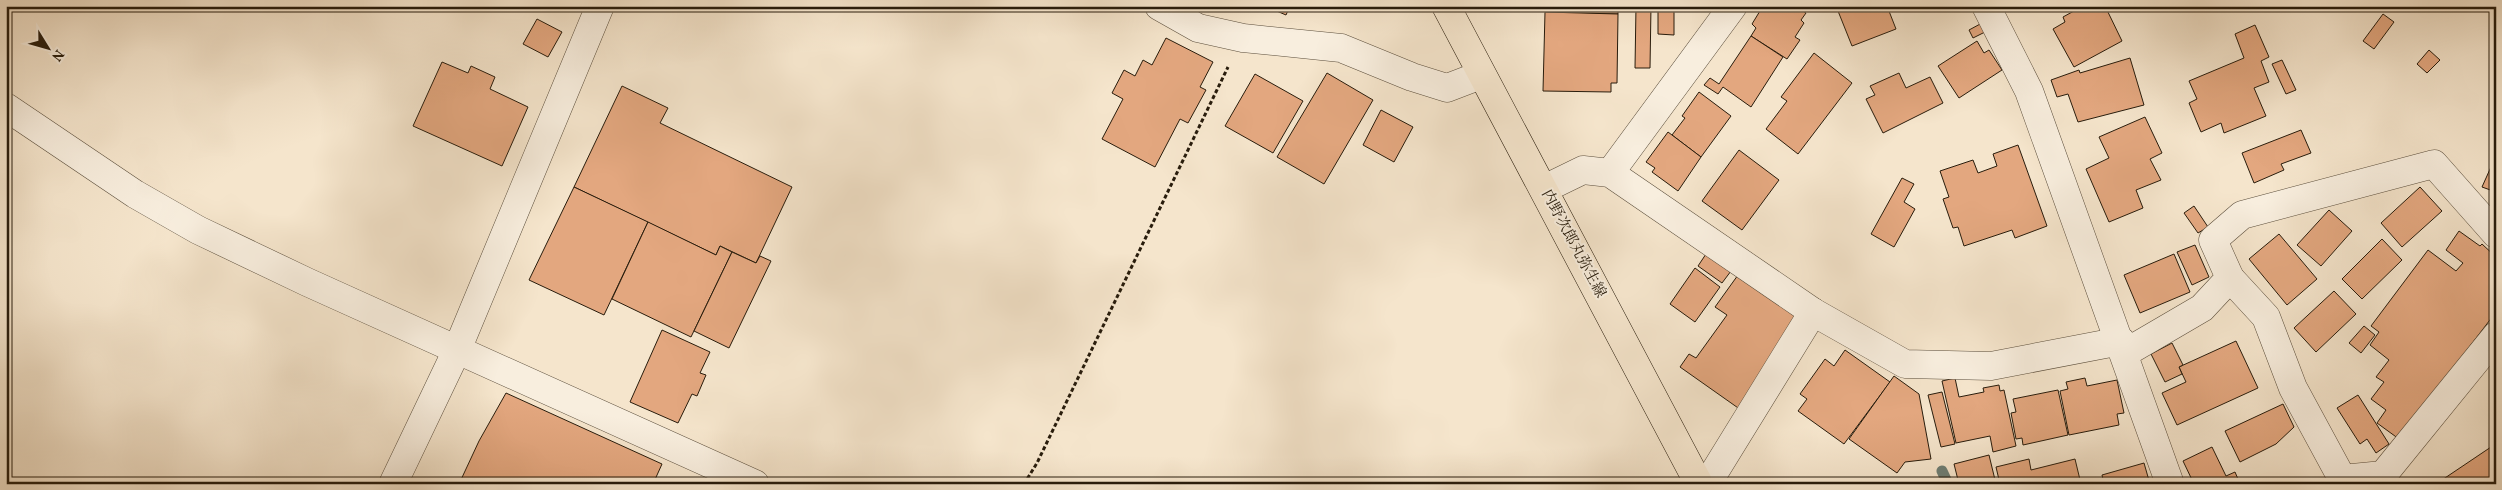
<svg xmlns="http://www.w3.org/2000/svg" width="2502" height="490" font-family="Vollkorn,'Noto Serif JP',serif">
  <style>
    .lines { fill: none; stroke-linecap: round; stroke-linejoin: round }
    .stream { stroke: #6e7e74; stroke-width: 11 }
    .building { fill: #e3a77f; stroke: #281c0c }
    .minor-casing { stroke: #5b4e3c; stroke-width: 29 }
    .major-casing { stroke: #281c0c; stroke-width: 29 }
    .path { stroke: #281c0c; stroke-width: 3; stroke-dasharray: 4 2.5; stroke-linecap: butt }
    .minor { stroke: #f8eede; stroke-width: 28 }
    .major { stroke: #f5e5cc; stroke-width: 28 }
    .labels { text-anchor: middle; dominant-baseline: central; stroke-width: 4; stroke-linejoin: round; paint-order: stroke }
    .street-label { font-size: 15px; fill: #281c0c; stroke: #f8eede }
  </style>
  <rect width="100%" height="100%" fill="#f5e5cc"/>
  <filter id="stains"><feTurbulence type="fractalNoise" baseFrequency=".004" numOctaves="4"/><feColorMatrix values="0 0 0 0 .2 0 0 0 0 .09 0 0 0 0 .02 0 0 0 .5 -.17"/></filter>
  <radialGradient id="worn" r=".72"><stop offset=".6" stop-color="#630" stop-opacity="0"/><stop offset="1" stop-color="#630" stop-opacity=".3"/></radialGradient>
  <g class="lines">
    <!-- stream -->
    <path class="stream" d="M 1942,471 L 1948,484"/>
  </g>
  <!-- building -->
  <g class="building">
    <path d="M 1265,6 L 1290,6 L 1286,15 Z"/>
    <path d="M 1545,6 L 1618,6 L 1618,14 L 1545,12 Z"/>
    <path d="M 1636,6 L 1651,6 L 1650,68 L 1635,68 Z"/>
    <path d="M 1658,6 L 1674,6 L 1674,35 L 1658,34 Z"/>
    <path d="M 1763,6 L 1795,6 L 1806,13 L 1801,20 L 1804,23 L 1795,37 L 1800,40 L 1787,59 L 1751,36 L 1756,28 L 1752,24 Z"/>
    <path d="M 1836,6 L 1887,6 L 1896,29 L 1852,46 Z"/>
    <path d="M 2083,6 L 2109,6 L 2106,8 L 2122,41 L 2074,67 L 2053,29 L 2065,22 L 2063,17 Z"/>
    <path d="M 1545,12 L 1618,14 L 1617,83 L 1611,83 L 1611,92 L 1543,91 Z"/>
    <path d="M 2383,14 L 2394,22 L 2374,49 L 2363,41 Z"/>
    <path d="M 537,19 L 562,32 L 548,57 L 523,44 Z"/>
    <path d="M 1982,23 L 1987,31 L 1973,38 L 1969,30 Z"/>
    <path d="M 2255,25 L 2269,57 L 2261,61 L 2269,82 L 2254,88 L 2266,116 L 2224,133 L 2221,123 L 2201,132 L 2189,103 L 2197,99 L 2189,81 L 2244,58 L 2235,34 Z"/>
    <path d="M 1751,36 L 1783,57 L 1751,107 L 1723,87 L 1718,94 L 1704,85 L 1710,78 L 1719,84 Z"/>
    <path d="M 1166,38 L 1213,62 L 1200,87 L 1206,90 L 1188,123 L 1180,119 L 1155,167 L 1102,139 L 1123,99 L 1112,93 L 1124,70 L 1135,76 L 1143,60 L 1152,65 Z"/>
    <path d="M 1977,41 L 1984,53 L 1989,50 L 2002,70 L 1959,98 L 1938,66 Z"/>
    <path d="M 2429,50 L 2440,60 L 2427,73 L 2417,64 Z"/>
    <path d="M 1814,53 L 1852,83 L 1798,154 L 1766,129 L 1787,101 L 1781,97 Z"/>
    <path d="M 2130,58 L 2144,105 L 2078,122 L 2068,94 L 2057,97 L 2051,80 L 2079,70 L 2080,73 Z"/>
    <path d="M 2282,60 L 2296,90 L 2286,94 L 2272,64 Z"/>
    <path d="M 442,62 L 468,73 L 471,66 L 495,77 L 490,89 L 528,107 L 502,166 L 413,126 Z"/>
    <path d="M 1327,73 L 1373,100 L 1324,184 L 1277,157 Z"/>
    <path d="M 1899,73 L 1906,88 L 1930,77 L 1943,103 L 1883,133 L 1866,99 L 1875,95 L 1870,86 Z"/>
    <path d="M 1255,74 L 1303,101 L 1273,153 L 1225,126 Z"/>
    <path d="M 622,86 L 668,108 L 660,123 L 792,187 L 756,263 L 720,246 L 716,255 L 574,187 Z"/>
    <path d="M 1699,92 L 1731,116 L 1701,157 L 1672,135 L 1685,118 L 1682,116 Z"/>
    <path d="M 1381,110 L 1413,127 L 1394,162 L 1363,145 Z"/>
    <path d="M 2145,117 L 2162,153 L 2150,159 L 2161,180 L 2136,190 L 2143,208 L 2109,222 L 2086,169 L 2109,158 L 2099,137 Z"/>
    <path d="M 2301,130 L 2311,153 L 2281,164 L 2284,170 L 2254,183 L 2242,153 Z"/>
    <path d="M 1668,132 L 1701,157 L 1678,191 L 1652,172 L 1655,168 L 1646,162 Z"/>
    <path d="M 2018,145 L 2047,226 L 2015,238 L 2012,230 L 1964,246 L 1958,227 L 1953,228 L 1943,199 L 1949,197 L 1940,171 L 1973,160 L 1978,173 L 1997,166 L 1993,154 Z"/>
    <path d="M 1739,150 L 1779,180 L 1742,230 L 1702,201 Z"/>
    <path d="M 2495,158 L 2496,159 L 2496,192 L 2482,187 Z"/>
    <path d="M 1902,178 L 1914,184 L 1904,202 L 1915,209 L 1894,247 L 1871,234 Z"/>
    <path d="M 574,187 L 648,222 L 604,315 L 529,280 Z"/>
    <path d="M 2420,187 L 2442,211 L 2402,247 L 2381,223 Z"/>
    <path d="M 2194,206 L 2208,227 L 2198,233 L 2184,213 Z"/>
    <path d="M 2329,210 L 2352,231 L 2321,266 L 2297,245 Z"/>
    <path d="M 648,222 L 716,255 L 720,246 L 732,252 L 691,337 L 612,299 Z"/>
    <path d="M 2459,231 L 2480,246 L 2482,244 L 2496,257 L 2496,312 L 2399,439 L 2377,423 L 2386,410 L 2371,399 L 2384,382 L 2376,377 L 2389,360 L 2370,345 L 2379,332 L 2371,326 L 2428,250 L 2456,271 L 2463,263 L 2446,250 Z"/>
    <path d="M 2279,234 L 2317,279 L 2287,305 L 2249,259 Z"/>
    <path d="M 2382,239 L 2402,260 L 2362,299 L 2342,279 Z"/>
    <path d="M 2195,245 L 2209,277 L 2192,285 L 2177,252 Z"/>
    <path d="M 732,252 L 756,263 L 760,256 L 771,261 L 729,348 L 694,331 Z"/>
    <path d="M 1706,254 L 1731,271 L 1722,283 L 1698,266 Z"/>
    <path d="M 2174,254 L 2190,292 L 2140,313 L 2124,275 Z"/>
    <path d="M 1695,268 L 1720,287 L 1695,322 L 1670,304 Z"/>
    <path d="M 1738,275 L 1803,322 L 1741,410 L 1680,367 L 1689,354 L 1696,358 L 1727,315 L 1715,307 Z"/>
    <path d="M 2334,291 L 2356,314 L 2316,352 L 2294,328 Z"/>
    <path d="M 2364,326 L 2375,335 L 2361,353 L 2349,343 Z"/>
    <path d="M 662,330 L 710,352 L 700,373 L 706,375 L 697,396 L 692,394 L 678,423 L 630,402 Z"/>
    <path d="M 2236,341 L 2258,388 L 2177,425 L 2162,393 L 2186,382 L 2179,367 Z"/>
    <path d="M 2172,343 L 2183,365 L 2179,367 L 2182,374 L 2165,382 L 2151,354 Z"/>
    <path d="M 1845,350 L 1890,382 L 1844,444 L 1798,411 L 1807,399 L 1800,394 L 1825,359 L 1834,366 Z"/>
    <path d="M 1894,376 L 1919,394 L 1931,459 L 1905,462 L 1897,473 L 1849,439 Z"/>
    <path d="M 1955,378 L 1959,397 L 1984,392 L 1983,388 L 1999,385 L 2000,391 L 2004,390 L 2016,446 L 1993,452 L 1990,436 L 1956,443 L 1942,381 Z"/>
    <path d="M 2085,378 L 2087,386 L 2117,380 L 2124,413 L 2117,414 L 2119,425 L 2069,435 L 2060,391 L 2068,389 L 2066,382 Z"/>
    <path d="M 2058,390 L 2068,435 L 2023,445 L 2022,438 L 2016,439 L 2011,413 L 2016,412 L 2013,399 Z"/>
    <path d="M 1942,392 L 1955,444 L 1941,447 L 1928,395 Z"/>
    <path d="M 506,393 L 662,464 L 653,484 L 459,484 L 479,441 Z"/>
    <path d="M 2358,395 L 2389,444 L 2376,453 L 2367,439 L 2360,444 L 2337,408 Z"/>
    <path d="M 2283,404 L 2294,427 L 2276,444 L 2240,462 L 2225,431 Z"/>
    <path d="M 2212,447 L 2226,476 L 2235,472 L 2238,479 L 2229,484 L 2194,484 L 2183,461 Z"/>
    <path d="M 2491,447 L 2496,454 L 2496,484 L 2436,484 Z"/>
    <path d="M 1989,455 L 1996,484 L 1959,484 L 1954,464 Z"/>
    <path d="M 2029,459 L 2031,470 L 2075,459 L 2081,484 L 2000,484 L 1996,467 Z"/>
    <path d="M 2144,463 L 2150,484 L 2104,484 L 2102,475 Z"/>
  </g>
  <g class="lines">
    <defs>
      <g id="minor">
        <path d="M 1159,6 L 1198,28 L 1243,38 L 1341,48 L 1412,77 L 1447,88 L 1481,75"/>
        <path d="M 1986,6 L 2029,91 L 2170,484"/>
        <path d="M 6,107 L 135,194 L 198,230 L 307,282 L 755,484"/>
        <path d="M 1610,173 L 1733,6"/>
        <path d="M 1544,189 L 1583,170 L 1610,173 L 1813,312 L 1905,364 L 1991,366 L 2121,341"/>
        <path d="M 2230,278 L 2266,317 L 2293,388 L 2345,484"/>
        <path d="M 2125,353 L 2202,308 L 2230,278 L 2213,240 L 2242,215 L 2434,164 L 2496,234"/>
        <path d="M 2342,479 L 2383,475 L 2496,336"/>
        <path d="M 393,484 L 457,350 L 600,6"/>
        <path d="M 1707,484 L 1813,312"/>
      </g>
      <path id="major" d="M 1446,6 L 1699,484"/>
    </defs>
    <!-- minor casing -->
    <use href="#minor" class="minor-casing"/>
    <!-- major casing -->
    <use href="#major" class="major-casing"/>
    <!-- path -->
    <path class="path" d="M 1024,484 L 1037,463 L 1228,67"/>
    <!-- minor -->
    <use href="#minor" class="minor"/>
    <!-- major -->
    <use href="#major" class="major"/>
  </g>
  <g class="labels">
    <!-- street labels -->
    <g class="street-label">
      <text transform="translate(1573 244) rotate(62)">内野次郎丸弥生線</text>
    </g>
  </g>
  <!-- margin -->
  <rect width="2502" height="490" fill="none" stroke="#f5e5cc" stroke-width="25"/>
  <rect x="8" y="8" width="2487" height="475" fill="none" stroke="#281c0c" stroke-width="2.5"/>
  <rect x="12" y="12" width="2477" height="465" fill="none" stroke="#281c0c"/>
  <!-- north arrow -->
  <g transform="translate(48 48) rotate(127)" stroke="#f8eede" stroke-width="4" paint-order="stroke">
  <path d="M0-4L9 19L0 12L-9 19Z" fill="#281c0c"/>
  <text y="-8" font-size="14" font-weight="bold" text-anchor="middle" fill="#281c0c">N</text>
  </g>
  <rect width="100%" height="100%" filter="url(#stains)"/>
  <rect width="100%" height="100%" fill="url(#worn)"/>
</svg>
